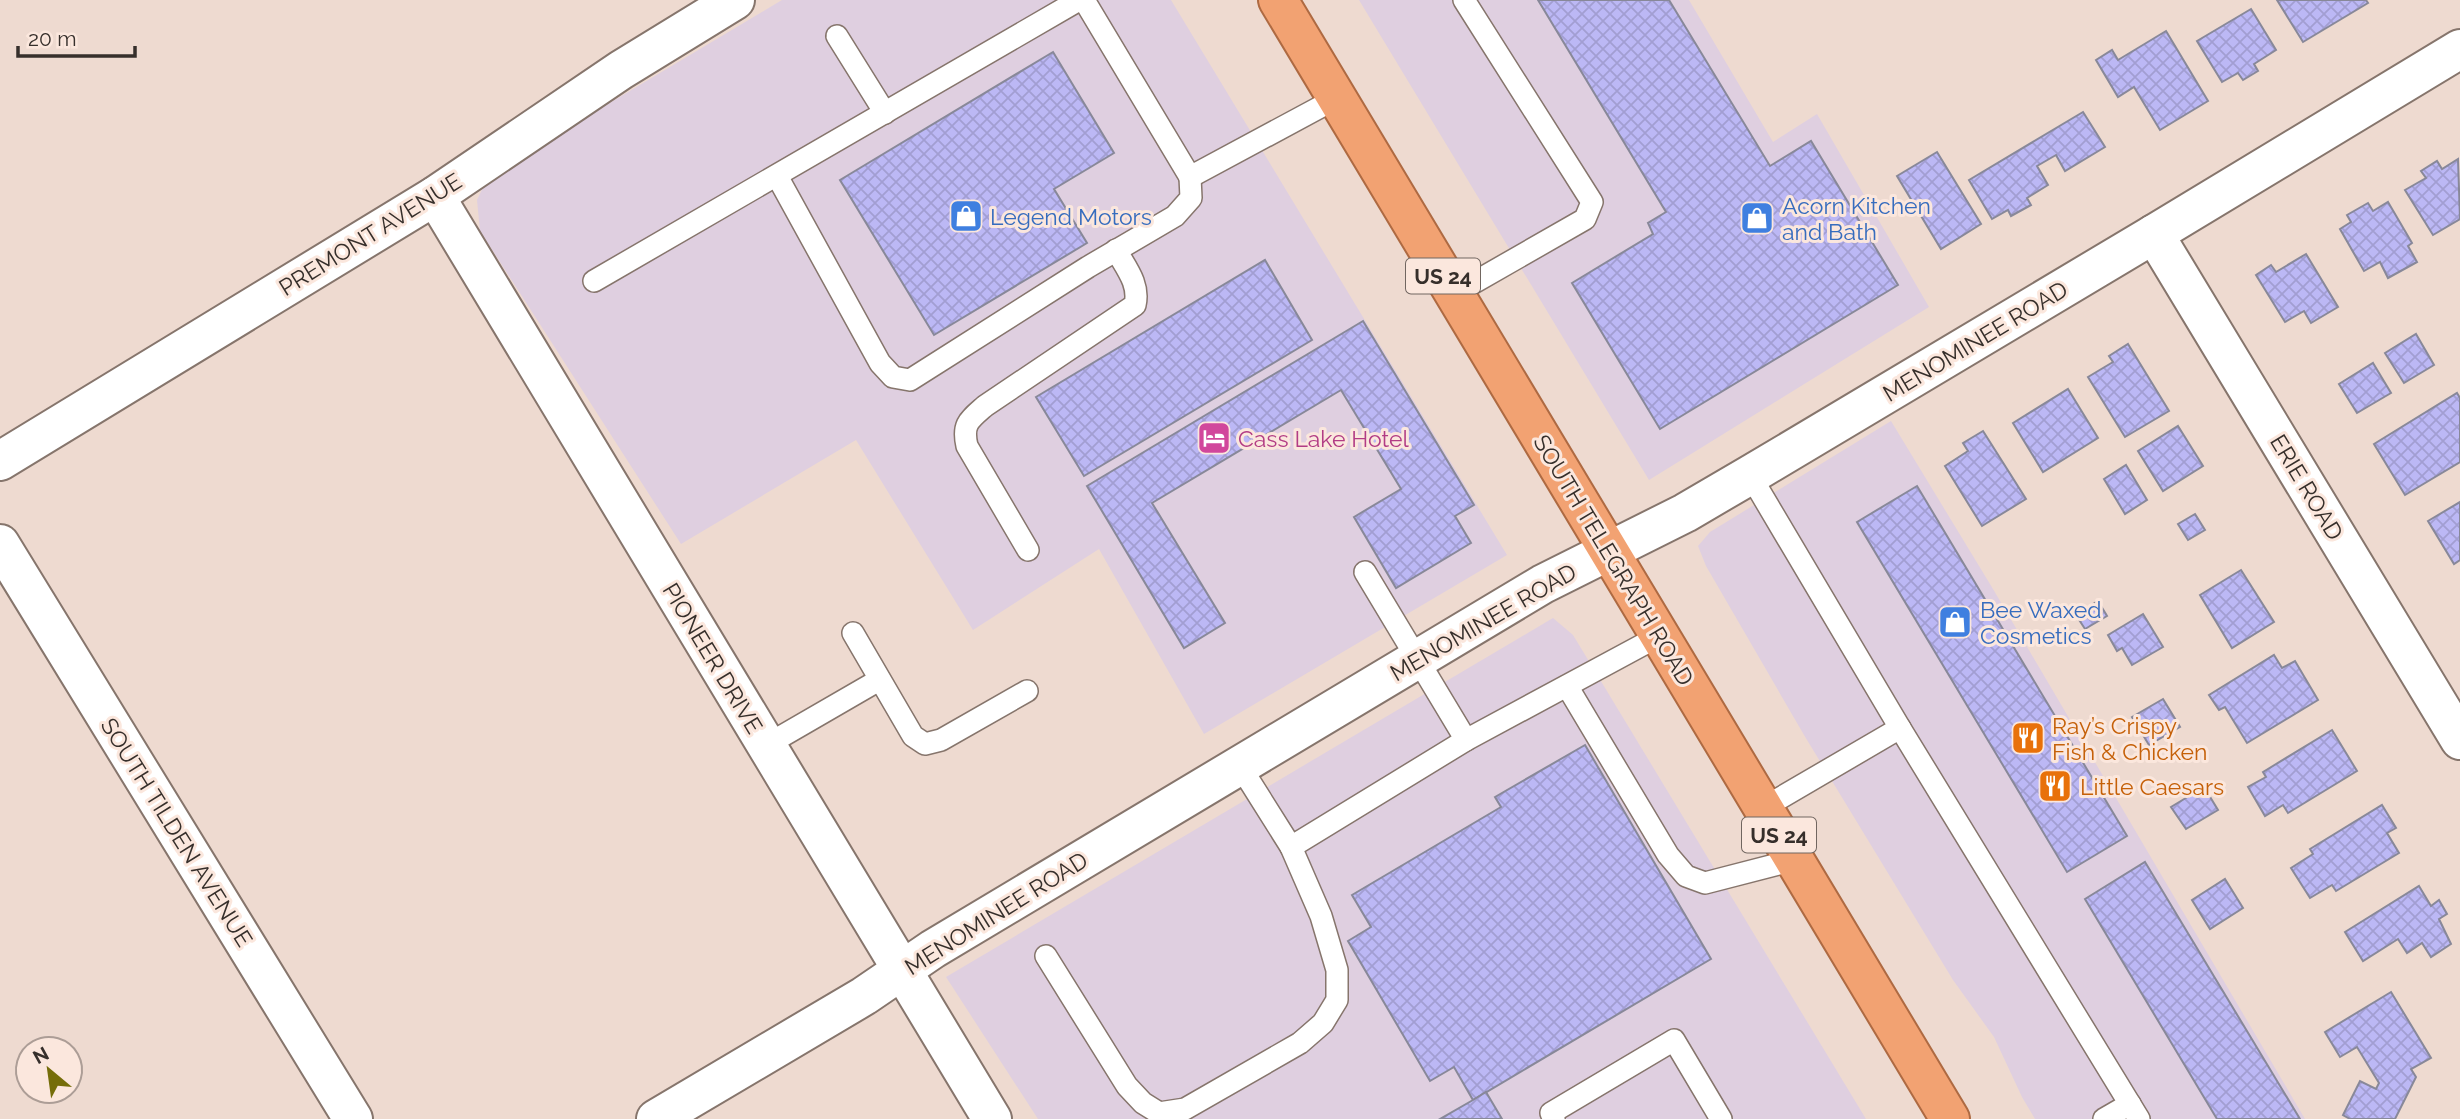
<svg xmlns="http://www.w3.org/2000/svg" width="2460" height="1119" font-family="Raleway,sans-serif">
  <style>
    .commercial { fill: #dfcfe0 }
    .building { fill: url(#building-cross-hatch); stroke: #889; stroke-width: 2 }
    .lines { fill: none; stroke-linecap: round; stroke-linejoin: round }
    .service-casing { stroke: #86756c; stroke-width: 24 }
    .minor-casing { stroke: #86756c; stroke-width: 42 }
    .trunk-casing { stroke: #ae6a42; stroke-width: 42 }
    .service { stroke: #fff; stroke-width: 21 }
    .minor { stroke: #fff; stroke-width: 38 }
    .trunk { stroke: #f2a272; stroke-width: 38 }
    .labels { text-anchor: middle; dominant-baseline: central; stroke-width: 6; stroke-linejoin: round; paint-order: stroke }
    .shield { fill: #fbe7dd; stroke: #716660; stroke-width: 2 }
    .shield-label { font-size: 21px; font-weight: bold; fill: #362f2b }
    .shop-label { font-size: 23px; fill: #366cbe; stroke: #fbe7dd; text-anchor: start }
    .street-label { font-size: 23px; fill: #362f2b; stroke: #fbe7dd }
    .hotel-label { font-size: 23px; fill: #b23c85; stroke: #fbe7dd; text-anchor: start }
    .food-label { font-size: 23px; fill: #c56008; stroke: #fbe7dd; text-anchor: start }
  </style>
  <defs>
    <pattern id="building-cross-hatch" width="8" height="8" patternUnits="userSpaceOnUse" patternTransform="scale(1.75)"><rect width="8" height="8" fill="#bcb8f5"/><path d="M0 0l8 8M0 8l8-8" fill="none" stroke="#a29ed2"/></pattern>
  </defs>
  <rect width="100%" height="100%" fill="#eedad0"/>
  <!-- commercial -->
  <g class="commercial">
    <path d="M 782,0 L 1171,0 L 1507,555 L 1204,734 L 1099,549 L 973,630 L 856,440 L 681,544 L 480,231 L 477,200 L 489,175 Z"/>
    <path d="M 1359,0 L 1689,0 L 1773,142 L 1817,114 L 1929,307 L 1649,480 Z"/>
    <path d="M 1891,421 L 1993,589 L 2305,1119 L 2035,1119 L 2022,1097 L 1994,1037 L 1953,980 L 1804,735 L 1706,566 L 1698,546 L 1710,532 Z"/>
    <path d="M 1553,618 L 1573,635 L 1866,1119 L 1038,1119 L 946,977 Z"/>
  </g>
  <!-- building -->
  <g class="building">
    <path d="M 1538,0 L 1669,0 L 1770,166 L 1811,141 L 1898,285 L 1660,429 L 1572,283 L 1653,234 L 1648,223 L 1666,212 Z"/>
    <path d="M 2277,0 L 2366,0 L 2368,3 L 2303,42 Z"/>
    <path d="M 2251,9 L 2276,50 L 2254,64 L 2258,71 L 2243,80 L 2238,73 L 2222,82 L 2197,41 Z"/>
    <path d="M 2166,31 L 2208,101 L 2160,130 L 2134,87 L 2118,97 L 2096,60 L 2112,50 L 2118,60 Z"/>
    <path d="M 1053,52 L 1114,153 L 1054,189 L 1087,243 L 934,335 L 840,180 Z"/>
    <path d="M 2083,112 L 2105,147 L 2065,171 L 2056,155 L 2037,166 L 2048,185 L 2027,198 L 2031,205 L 2011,216 L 2008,210 L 1992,219 L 1969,180 Z"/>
    <path d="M 1937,152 L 1981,224 L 1941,249 L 1897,176 Z"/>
    <path d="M 2458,159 L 2460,219 L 2433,235 L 2405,190 L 2426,178 L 2421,171 L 2437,161 L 2442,169 Z"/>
    <path d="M 2388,202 L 2412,243 L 2408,246 L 2417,262 L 2388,278 L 2380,262 L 2364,271 L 2340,229 L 2351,222 L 2347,215 L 2368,203 L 2373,211 Z"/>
    <path d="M 2306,254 L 2338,307 L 2311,323 L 2304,311 L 2285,322 L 2256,275 L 2271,265 L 2276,272 Z"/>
    <path d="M 1265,260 L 1312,340 L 1084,476 L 1036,397 Z"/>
    <path d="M 1363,321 L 1474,505 L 1455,516 L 1471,543 L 1396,588 L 1354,517 L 1401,489 L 1341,390 L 1152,503 L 1225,623 L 1184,648 L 1087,486 Z"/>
    <path d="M 2416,334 L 2434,365 L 2404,383 L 2385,353 Z"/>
    <path d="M 2128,344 L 2169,411 L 2125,437 L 2088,377 L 2113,362 L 2109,356 Z"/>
    <path d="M 2373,363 L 2391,393 L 2357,413 L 2339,384 Z"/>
    <path d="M 2068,389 L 2098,438 L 2043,472 L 2013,423 Z"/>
    <path d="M 2457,393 L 2460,398 L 2460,462 L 2405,495 L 2374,444 Z"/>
    <path d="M 2178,426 L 2203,466 L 2163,491 L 2138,451 Z"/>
    <path d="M 1983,431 L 2026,499 L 1982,526 L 1945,466 L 1968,451 L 1963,443 Z"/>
    <path d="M 2126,465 L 2147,500 L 2125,514 L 2104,479 Z"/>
    <path d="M 1917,486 L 2127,836 L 2067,872 L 1857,522 Z"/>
    <path d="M 2460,502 L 2460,560 L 2454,564 L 2428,521 Z"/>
    <path d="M 2195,514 L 2205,530 L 2188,540 L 2178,524 Z"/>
    <path d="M 2241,570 L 2274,622 L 2232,648 L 2200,595 Z"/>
    <path d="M 2098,601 L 2107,616 L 2085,629 L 2076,615 Z"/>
    <path d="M 2143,614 L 2163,647 L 2132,665 L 2122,648 L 2117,651 L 2108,635 Z"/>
    <path d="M 2274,655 L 2282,668 L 2295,661 L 2318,700 L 2247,743 L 2225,707 L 2219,710 L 2209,695 Z"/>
    <path d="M 2163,699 L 2180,727 L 2149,745 L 2132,717 Z"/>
    <path d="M 2332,730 L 2357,771 L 2288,813 L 2283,805 L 2265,816 L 2248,787 L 2266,777 L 2263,772 Z"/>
    <path d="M 1585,745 L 1711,959 L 1473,1100 L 1454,1067 L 1430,1081 L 1348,941 L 1371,927 L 1352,895 L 1501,807 L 1495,797 Z"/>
    <path d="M 2204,787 L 2218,810 L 2186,829 L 2171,807 Z"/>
    <path d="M 2382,805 L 2396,828 L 2387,833 L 2399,853 L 2336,891 L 2332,885 L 2310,898 L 2291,868 L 2313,854 L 2310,849 Z"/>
    <path d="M 2145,862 L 2300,1119 L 2217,1119 L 2085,899 Z"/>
    <path d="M 2225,879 L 2243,908 L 2210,929 L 2192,900 Z"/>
    <path d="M 2419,886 L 2431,906 L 2439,900 L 2447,914 L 2439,919 L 2451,944 L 2431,957 L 2422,943 L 2407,953 L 2398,939 L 2363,961 L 2345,932 Z"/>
    <path d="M 2391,992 L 2431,1058 L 2411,1069 L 2416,1077 L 2395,1119 L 2350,1119 L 2343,1115 L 2360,1081 L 2376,1089 L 2379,1083 L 2357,1047 L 2340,1057 L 2325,1032 Z"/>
    <path d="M 1486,1092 L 1502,1119 L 1440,1119 L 1473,1100 Z"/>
  </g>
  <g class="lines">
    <defs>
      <g id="service">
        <path d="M 1084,0 L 1190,177 L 1337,98"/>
        <path d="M 837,36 L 885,113"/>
        <path d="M 777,176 L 880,363 L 893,377 L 910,380 L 1088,267 L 1175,216 L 1191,198 L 1190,177"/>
        <path d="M 594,281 L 1079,0"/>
        <path d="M 1454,294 L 1585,219 L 1592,202 L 1464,0"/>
        <path d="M 1750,475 L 1900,728 L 2139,1119"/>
        <path d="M 1028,550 L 967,446 C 962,424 969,420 985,406 L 1135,305 C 1140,284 1126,268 1116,250"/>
        <path d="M 1365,572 L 1466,740"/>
        <path d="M 853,633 L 913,736 L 925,744 L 941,740 L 1027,691"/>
        <path d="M 1567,686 L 1668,855 L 1686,876 L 1705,883 L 1794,860"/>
        <path d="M 765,746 L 879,680"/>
        <path d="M 1240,766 L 1291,847 L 1466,740 L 1659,636"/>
        <path d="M 1763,808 L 1900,728"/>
        <path d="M 1046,956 L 1127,1086 L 1143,1103 L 1159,1113 L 1185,1109 L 1300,1043 L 1323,1023 L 1337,1000 L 1337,970 L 1321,916 L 1291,847"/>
        <path d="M 1554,1119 L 1551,1113 L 1674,1040 L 1721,1119"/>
        <path d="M 2104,1119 L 2130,1104"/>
      </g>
      <g id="minor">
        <path d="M 435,196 L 992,1119"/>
        <path d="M 2154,234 L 2460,740"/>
        <path d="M 0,461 L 435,196 L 621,70 L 735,0"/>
        <path d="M 0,544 L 353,1119"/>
        <path d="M 656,1119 L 864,996 L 933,949 L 1543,584 L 1685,513 L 1750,475 L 2154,234 L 2460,49"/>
      </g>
      <path id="trunk" d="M 1278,0 L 1950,1119"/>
    </defs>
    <!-- service casing -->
    <use href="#service" class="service-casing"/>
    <!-- minor casing -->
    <use href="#minor" class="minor-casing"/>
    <!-- trunk casing -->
    <use href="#trunk" class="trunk-casing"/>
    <!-- service -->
    <use href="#service" class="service"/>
    <!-- minor -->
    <use href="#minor" class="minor"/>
    <!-- trunk -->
    <use href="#trunk" class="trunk"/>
  </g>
  <!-- icons -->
  <defs>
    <symbol id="shop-square" viewBox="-11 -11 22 22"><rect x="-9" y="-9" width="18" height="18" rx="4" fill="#3f7fe0" stroke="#fbe7dd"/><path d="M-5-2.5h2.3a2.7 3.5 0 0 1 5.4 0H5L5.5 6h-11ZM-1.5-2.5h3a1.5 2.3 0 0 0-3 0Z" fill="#fff"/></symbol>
    <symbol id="hotel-square" viewBox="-11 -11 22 22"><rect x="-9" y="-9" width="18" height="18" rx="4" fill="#d1479c" stroke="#fbe7dd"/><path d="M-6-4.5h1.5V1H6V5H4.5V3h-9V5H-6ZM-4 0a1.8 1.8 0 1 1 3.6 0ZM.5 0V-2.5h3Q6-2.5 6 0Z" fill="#fff"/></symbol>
    <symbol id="restaurant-square" viewBox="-11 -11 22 22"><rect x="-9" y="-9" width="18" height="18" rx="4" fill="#e8710a" stroke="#fbe7dd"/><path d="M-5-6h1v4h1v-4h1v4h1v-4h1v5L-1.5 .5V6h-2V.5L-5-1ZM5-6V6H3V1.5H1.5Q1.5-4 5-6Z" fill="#fff"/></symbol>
  </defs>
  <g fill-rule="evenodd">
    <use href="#shop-square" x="947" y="197" width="38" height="38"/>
    <use href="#shop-square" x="1738" y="199" width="38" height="38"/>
    <use href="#hotel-square" x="1195" y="419" width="38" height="38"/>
    <use href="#shop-square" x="1936" y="603" width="38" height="38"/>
    <use href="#restaurant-square" x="2009" y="719" width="38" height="38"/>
    <use href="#restaurant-square" x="2036" y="767" width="38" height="38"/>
  </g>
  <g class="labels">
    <!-- shield labels -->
    <g class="shield">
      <rect x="1406" y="258.5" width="74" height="35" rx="5"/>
      <rect x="1742" y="817.5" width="74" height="35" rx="5"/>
    </g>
    <g class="shield-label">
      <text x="1443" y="276">US 24</text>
      <text x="1779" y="835">US 24</text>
    </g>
    <!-- shop labels -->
    <g class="shop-label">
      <text x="1782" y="205">Acorn Kitchen<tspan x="1782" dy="26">and Bath</tspan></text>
      <text x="990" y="216">Legend Motors</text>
      <text x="1980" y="609">Bee Waxed<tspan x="1980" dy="26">Cosmetics</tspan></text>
    </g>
    <!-- street labels -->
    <g class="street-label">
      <text transform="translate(370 234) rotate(-32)">PREMONT AVENUE</text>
      <text transform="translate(1975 341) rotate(-31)">MENOMINEE ROAD</text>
      <text transform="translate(2307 487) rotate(59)">ERIE ROAD</text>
      <text transform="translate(1614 560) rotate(59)">SOUTH TELEGRAPH ROAD</text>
      <text transform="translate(1483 622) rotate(-30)">MENOMINEE ROAD</text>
      <text transform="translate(713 658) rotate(59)">PIONEER DRIVE</text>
      <text transform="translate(177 832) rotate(58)">SOUTH TILDEN AVENUE</text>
      <text transform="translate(996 913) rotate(-32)">MENOMINEE ROAD</text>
    </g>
    <!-- hotel labels -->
    <g class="hotel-label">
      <text x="1238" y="438">Cass Lake Hotel</text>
    </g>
    <!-- food labels -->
    <g class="food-label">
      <text x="2052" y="725">Ray’s Crispy<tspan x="2052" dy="26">Fish &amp; Chicken</tspan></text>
      <text x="2080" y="786">Little Caesars</text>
    </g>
  </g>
  <!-- north arrow -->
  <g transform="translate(49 1070) rotate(331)"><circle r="33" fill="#fbe7dd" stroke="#ac9d96" stroke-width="2"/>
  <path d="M0-5L12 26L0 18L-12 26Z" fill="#756d09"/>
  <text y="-10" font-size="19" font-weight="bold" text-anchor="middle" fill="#362f2b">N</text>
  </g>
  <!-- scale -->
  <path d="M18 46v10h117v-10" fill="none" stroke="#362f2b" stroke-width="3.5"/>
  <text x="28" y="46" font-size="21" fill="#362f2b" stroke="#fbe7dd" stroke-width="5" paint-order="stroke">20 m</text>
</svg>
